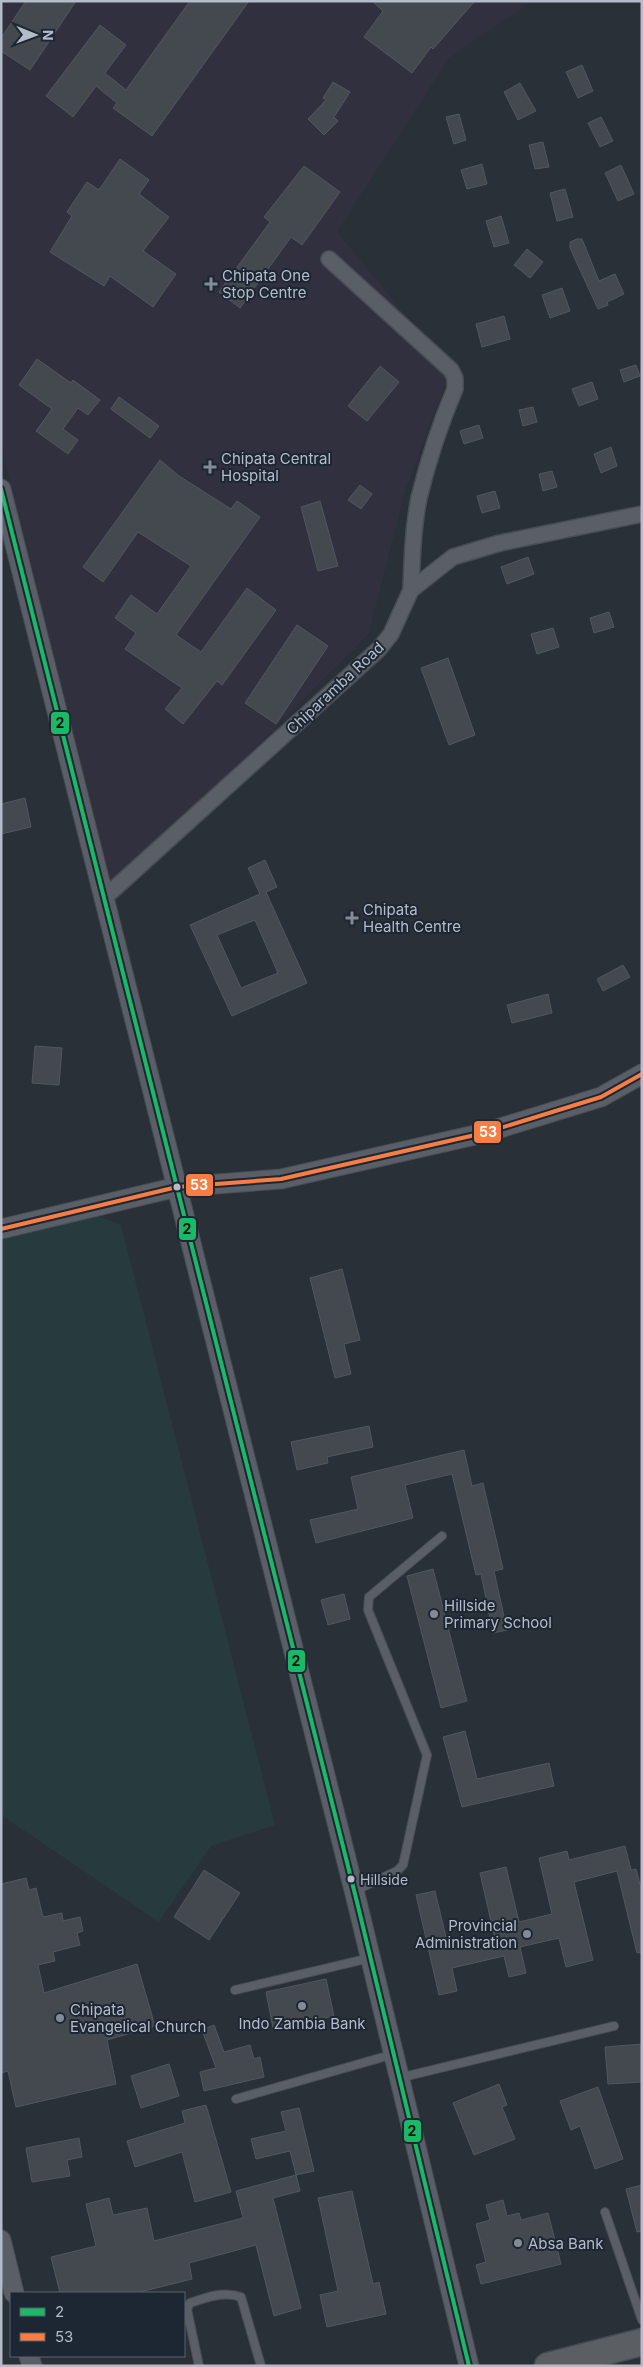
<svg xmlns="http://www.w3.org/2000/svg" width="643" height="2367" font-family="Inter,sans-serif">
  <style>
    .medical { fill: #31303e }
    .green { fill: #273a3e }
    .building { fill: #444950; stroke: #52575f; fill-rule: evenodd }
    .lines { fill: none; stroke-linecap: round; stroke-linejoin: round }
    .service-casing { stroke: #484c53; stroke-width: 10 }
    .minor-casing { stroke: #484c53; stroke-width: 18 }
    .tertiary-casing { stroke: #484c53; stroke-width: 21 }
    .trunk-casing { stroke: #474c53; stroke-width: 29 }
    .service { stroke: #5a5e66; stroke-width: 8 }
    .minor { stroke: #5a5e66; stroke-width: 15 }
    .tertiary { stroke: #5a5e66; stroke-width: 19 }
    .trunk { stroke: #5b5f64; stroke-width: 26 }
    .bus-1-casing { stroke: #1d2633; stroke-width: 8 }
    .bus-2-casing { stroke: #1d2633; stroke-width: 8 }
    .bus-1 { stroke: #1ab867; stroke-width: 4 }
    .bus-2 { stroke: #f77d43; stroke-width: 4 }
    .poi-dot { fill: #848b96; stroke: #1d2633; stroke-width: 2 }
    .bus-dot { fill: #b4bcc9; stroke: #1d2633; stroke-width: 2 }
    .labels { text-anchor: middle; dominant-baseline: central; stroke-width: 4; stroke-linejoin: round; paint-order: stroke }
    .bus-label { font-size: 14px; fill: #b4bcc9; stroke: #1d2633; text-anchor: start }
    .poi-label { font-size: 15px; fill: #b4bcc9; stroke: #1d2633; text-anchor: start }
    .street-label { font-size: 15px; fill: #b4bcc9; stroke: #1d2633 }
    .line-badge { stroke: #1d2633; stroke-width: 2 }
    .badge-label { font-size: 14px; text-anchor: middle; font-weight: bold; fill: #fff }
    .pale-badge-label { font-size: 14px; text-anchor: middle; font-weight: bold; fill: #111 }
  </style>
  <rect width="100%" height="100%" fill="#2a3038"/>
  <!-- medical -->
  <path class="medical" d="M 1,1 L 532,1 L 449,58 L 337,232 L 451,370 L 405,491 L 369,634 L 103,899 L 1,443 Z"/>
  <!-- green -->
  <path class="green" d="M 92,1214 L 121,1225 L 275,1825 L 211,1846 L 159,1922 L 1,1815 L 1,1238 Z"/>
  <!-- building -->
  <g class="building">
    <path d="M 26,1 L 76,1 L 30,70 L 1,51 L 1,38 Z"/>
    <path d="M 190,1 L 249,1 L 152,136 L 113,108 L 117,103 L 96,86 L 73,117 L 46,96 L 100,25 L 126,45 L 105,73 L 126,90 Z"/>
    <path d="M 372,1 L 475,1 L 433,49 L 431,47 L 412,73 L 364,37 L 383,11 Z"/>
    <path d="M 582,65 L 593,91 L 578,98 L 566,72 Z"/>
    <path d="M 333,82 L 350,92 L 334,117 L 338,121 L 324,135 L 308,119 L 326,100 L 323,98 Z"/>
    <path d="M 520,83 L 536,111 L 518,120 L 504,92 Z"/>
    <path d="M 459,114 L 466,140 L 454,144 L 446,117 Z"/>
    <path d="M 601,117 L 613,141 L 600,147 L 588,123 Z"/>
    <path d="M 543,142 L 549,167 L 535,169 L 529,145 Z"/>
    <path d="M 120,159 L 149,180 L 139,194 L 169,217 L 143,251 L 176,274 L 153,307 L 110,276 L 104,286 L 50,252 L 72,216 L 67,212 L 87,182 L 99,190 Z"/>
    <path d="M 482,164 L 487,184 L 467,189 L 461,170 Z"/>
    <path d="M 621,165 L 634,194 L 618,201 L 605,173 Z"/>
    <path d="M 304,166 L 340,192 L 302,245 L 291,237 L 240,308 L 219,292 L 270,222 L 264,217 Z"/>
    <path d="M 565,189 L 573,217 L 557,221 L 550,193 Z"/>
    <path d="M 501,216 L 509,243 L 494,247 L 486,221 Z"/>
    <path d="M 577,239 L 582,239 L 599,281 L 615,274 L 624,294 L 607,302 L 608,305 L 598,309 L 570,248 L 570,242 Z"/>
    <path d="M 527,249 L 543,262 L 530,278 L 514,265 Z"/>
    <path d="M 562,288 L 570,311 L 550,318 L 542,295 Z"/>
    <path d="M 504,316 L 510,339 L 482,347 L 476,324 Z"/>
    <path d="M 37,359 L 71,383 L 73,380 L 100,400 L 88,415 L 78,408 L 63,429 L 78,440 L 68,454 L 36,431 L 52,409 L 19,385 Z"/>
    <path d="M 636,365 L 640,376 L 624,382 L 620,370 Z"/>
    <path d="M 380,366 L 399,382 L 367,421 L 348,406 Z"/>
    <path d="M 592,382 L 598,399 L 579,406 L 572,389 Z"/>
    <path d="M 119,397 L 159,426 L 150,438 L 111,409 Z"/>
    <path d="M 533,407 L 537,422 L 523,426 L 519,410 Z"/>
    <path d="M 479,425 L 483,438 L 464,444 L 460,431 Z"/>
    <path d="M 611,447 L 617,466 L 601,473 L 594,454 Z"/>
    <path d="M 160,460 L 179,476 L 231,509 L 237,501 L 260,517 L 176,635 L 201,652 L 247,588 L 276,610 L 222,685 L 217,681 L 183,724 L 165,709 L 182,688 L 125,649 L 136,633 L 115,618 L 131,595 L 157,614 L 191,566 L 138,532 L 103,582 L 83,567 Z"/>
    <path d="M 552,471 L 557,487 L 543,491 L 539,474 Z"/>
    <path d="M 360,485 L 372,494 L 361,509 L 348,500 Z"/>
    <path d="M 495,491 L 500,508 L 482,513 L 477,496 Z"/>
    <path d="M 320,501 L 338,566 L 318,571 L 301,507 Z"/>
    <path d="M 528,557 L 534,574 L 507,584 L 501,567 Z"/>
    <path d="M 609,612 L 614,627 L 594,633 L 590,618 Z"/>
    <path d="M 297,625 L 328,646 L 276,724 L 245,703 Z"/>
    <path d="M 553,628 L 559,647 L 537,654 L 531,634 Z"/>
    <path d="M 448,658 L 475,735 L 449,745 L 421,668 Z"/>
    <path d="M 25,798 L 31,827 L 1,834 L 1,804 Z"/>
    <path d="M 265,860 L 277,887 L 266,892 L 307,983 L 232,1016 L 190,925 L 260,894 L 248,868 ZM 255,920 L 278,973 L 241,988 L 217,935 Z"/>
    <path d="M 623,965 L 630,977 L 603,991 L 597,979 Z"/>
    <path d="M 548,994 L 552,1013 L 512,1023 L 507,1005 Z"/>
    <path d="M 35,1046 L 62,1048 L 59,1085 L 32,1083 Z"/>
    <path d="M 342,1269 L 360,1340 L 344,1344 L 351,1374 L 335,1378 L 310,1278 Z"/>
    <path d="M 369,1426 L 373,1447 L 327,1457 L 328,1463 L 297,1470 L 291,1442 Z"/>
    <path d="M 464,1450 L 472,1486 L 483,1483 L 503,1569 L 494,1571 L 507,1630 L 493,1633 L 481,1574 L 476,1575 L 452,1474 L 405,1485 L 413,1518 L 316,1543 L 310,1520 L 358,1509 L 351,1477 Z"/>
    <path d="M 433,1569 L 467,1701 L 441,1708 L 407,1576 Z"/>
    <path d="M 344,1594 L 350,1619 L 328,1625 L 321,1600 Z"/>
    <path d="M 465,1731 L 477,1779 L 549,1763 L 554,1786 L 462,1807 L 443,1737 Z"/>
    <path d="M 625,1846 L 631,1870 L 636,1869 L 642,1892 L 642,1952 L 637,1953 L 617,1871 L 574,1882 L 593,1960 L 566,1967 L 559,1938 L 520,1947 L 526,1973 L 509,1977 L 504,1956 L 452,1968 L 457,1991 L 439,1995 L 416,1895 L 435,1891 L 449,1950 L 495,1939 L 480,1873 L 506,1867 L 519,1922 L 552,1914 L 539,1858 L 567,1851 L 569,1860 Z"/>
    <path d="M 204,1870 L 240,1893 L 209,1940 L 174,1917 Z"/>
    <path d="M 26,1878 L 29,1890 L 36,1888 L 43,1917 L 62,1913 L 63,1921 L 80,1917 L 83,1931 L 77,1933 L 80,1945 L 53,1952 L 55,1961 L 38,1965 L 44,1993 L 137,1964 L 155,2026 L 107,2040 L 116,2084 L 16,2107 L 8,2071 L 1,2073 L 1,1884 Z"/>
    <path d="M 326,1979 L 334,2016 L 273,2028 L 266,1992 Z"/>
    <path d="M 214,2025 L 224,2052 L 250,2045 L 254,2059 L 260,2057 L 264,2077 L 204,2091 L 200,2072 L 216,2068 L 202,2030 Z"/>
    <path d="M 642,2044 L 642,2082 L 608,2084 L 605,2047 Z"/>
    <path d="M 169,2064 L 179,2096 L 141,2108 L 131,2076 Z"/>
    <path d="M 499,2084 L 507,2105 L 502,2107 L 515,2139 L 474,2155 L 453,2103 Z"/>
    <path d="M 598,2087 L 623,2159 L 595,2169 L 580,2126 L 571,2130 L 560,2101 Z"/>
    <path d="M 206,2105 L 231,2192 L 195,2202 L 182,2152 L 135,2167 L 127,2141 L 185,2123 L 182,2111 Z"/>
    <path d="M 299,2108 L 314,2171 L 296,2175 L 290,2151 L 256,2159 L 251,2139 L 286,2131 L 281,2112 Z"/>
    <path d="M 79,2138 L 82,2157 L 67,2160 L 70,2176 L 32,2182 L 26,2148 Z"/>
    <path d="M 296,2175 L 300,2191 L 273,2198 L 301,2308 L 274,2316 L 256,2245 L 189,2263 L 192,2279 L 136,2293 L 60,2293 L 51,2257 L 96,2246 L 86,2204 L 109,2198 L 113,2215 L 147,2208 L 154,2241 L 243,2218 L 236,2191 Z"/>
    <path d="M 642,2185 L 642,2231 L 637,2232 L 626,2189 Z"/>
    <path d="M 352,2191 L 373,2284 L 379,2282 L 386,2314 L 327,2327 L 320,2295 L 338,2291 L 318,2198 Z"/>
    <path d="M 503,2200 L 507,2216 L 519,2213 L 521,2220 L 548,2213 L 561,2264 L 481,2284 L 476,2265 L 486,2262 L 476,2224 L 490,2220 L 486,2205 Z"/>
  </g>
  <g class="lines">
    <defs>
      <g id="service">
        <path d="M 354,1891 L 397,1871 L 403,1865 L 427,1755 L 368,1610 L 369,1597 L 442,1536"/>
        <path d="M 235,1990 L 370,1958"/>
        <path d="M 399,2078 L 614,2026"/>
        <path d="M 236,2099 L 394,2054"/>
        <path d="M 605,2212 L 642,2320"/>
        <path d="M 199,2366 L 187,2309 L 190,2303 C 207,2297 224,2291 241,2297 L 261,2366"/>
      </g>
      <g id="minor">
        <path d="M 329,259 L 451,370 L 455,378 L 455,389 C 440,424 428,461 419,498 C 413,528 412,559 411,590"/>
        <path d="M 103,899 L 379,649 L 391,634 L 411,590 L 453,557 L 500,543 L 642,514"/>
      </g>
      <g id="tertiary">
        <path d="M 1,489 L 357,1902 L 469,2366"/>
        <path d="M 1,1229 L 177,1187 L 281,1179 L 484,1133 L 601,1097 L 642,1074"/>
        <path d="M 1,2240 L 14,2293"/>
        <path d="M 29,2356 L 32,2366"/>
      </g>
      <path id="trunk" d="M 548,2366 L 642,2342"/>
    </defs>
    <!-- service casing -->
    <use href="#service" class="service-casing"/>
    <!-- minor casing -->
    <use href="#minor" class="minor-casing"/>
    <!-- tertiary casing -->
    <use href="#tertiary" class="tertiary-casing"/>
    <!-- trunk casing -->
    <use href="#trunk" class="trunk-casing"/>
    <!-- service -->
    <use href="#service" class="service"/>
    <!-- minor -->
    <use href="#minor" class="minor"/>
    <!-- tertiary -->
    <use href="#tertiary" class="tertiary"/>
    <!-- trunk -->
    <use href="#trunk" class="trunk"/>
    <defs>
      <path id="bus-1" d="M 1,489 L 357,1902 L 469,2366"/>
      <path id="bus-2" d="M 1,1229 L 177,1187 L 281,1179 L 484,1133 L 601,1097 L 642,1074"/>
    </defs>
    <!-- bus-1 casing -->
    <use href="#bus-1" class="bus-1-casing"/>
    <!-- bus-2 casing -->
    <use href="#bus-2" class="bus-2-casing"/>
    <!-- bus-1 -->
    <use href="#bus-1" class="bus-1"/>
    <!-- bus-2 -->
    <use href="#bus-2" class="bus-2"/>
  </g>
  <!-- markers -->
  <g class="poi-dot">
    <path d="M208.5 276.5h5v5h5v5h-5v5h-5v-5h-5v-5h5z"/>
    <path d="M207.5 459.5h5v5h5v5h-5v5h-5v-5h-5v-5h5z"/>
    <path d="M349.5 910.5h5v5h5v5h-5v5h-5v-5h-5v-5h5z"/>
    <circle cx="434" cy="1614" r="5"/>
    <circle cx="527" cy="1934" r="5"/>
    <circle cx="302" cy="2006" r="5"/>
    <circle cx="60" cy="2018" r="5"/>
    <circle cx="518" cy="2243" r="5"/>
  </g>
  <g class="bus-dot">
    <circle cx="177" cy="1187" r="4.5"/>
    <circle cx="351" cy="1879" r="4.5"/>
  </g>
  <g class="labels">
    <!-- bus labels -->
    <g class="bus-label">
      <text x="360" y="1879">Hillside</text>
    </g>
    <!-- poi labels -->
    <g class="poi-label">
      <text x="222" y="275">Chipata One<tspan x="222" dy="17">Stop Centre</tspan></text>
      <text x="221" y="458">Chipata Central<tspan x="221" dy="17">Hospital</tspan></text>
      <text x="363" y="909">Chipata<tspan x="363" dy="17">Health Centre</tspan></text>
      <text x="444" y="1605">Hillside<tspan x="444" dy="17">Primary School</tspan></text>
      <text x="517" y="1925" text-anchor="end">Provincial<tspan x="517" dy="17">Administration</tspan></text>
      <text x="70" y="2009">Chipata<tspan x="70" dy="17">Evangelical Church</tspan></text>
      <text x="302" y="2023" text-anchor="middle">Indo Zambia Bank</text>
      <text x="528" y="2243">Absa Bank</text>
    </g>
    <!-- street labels -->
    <g class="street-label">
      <text transform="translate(335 688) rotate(-43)">Chiparamba Road</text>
    </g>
  </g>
  <g class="line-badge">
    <rect x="50" y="711" width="20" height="24" rx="5" fill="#1ab867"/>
    <rect x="473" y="1120" width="29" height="24" rx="5" fill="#f77d43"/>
    <rect x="185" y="1173" width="29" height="24" rx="5" fill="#f77d43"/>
    <rect x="178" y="1217" width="19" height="24" rx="5" fill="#1ab867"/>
    <rect x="287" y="1649" width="19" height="24" rx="5" fill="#1ab867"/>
    <rect x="403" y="2119" width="19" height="24" rx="5" fill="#1ab867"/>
  </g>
  <g class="badge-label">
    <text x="488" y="1137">53</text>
    <text x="199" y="1190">53</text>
  </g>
  <g class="pale-badge-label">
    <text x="60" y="728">2</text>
    <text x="187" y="1234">2</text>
    <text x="296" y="1666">2</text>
    <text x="412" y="2136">2</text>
  </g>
  <!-- border -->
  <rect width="643" height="2367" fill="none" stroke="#b4bcc9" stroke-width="5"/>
  <!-- legend -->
  <rect x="10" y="2292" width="175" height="65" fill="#1d2633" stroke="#59626f"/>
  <rect x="20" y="2308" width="25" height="8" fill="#1ab867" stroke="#59626f"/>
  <text x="55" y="2317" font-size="15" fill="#b4bcc9">2</text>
  <rect x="20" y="2333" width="25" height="8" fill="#f77d43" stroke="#59626f"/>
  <text x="55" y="2342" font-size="15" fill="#b4bcc9">53</text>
  <!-- north arrow -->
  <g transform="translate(35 35) rotate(91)" stroke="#1d2633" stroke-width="4" paint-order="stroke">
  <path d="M0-4L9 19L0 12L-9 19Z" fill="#b4bcc9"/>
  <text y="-8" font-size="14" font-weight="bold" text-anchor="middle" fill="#b4bcc9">N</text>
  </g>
</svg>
